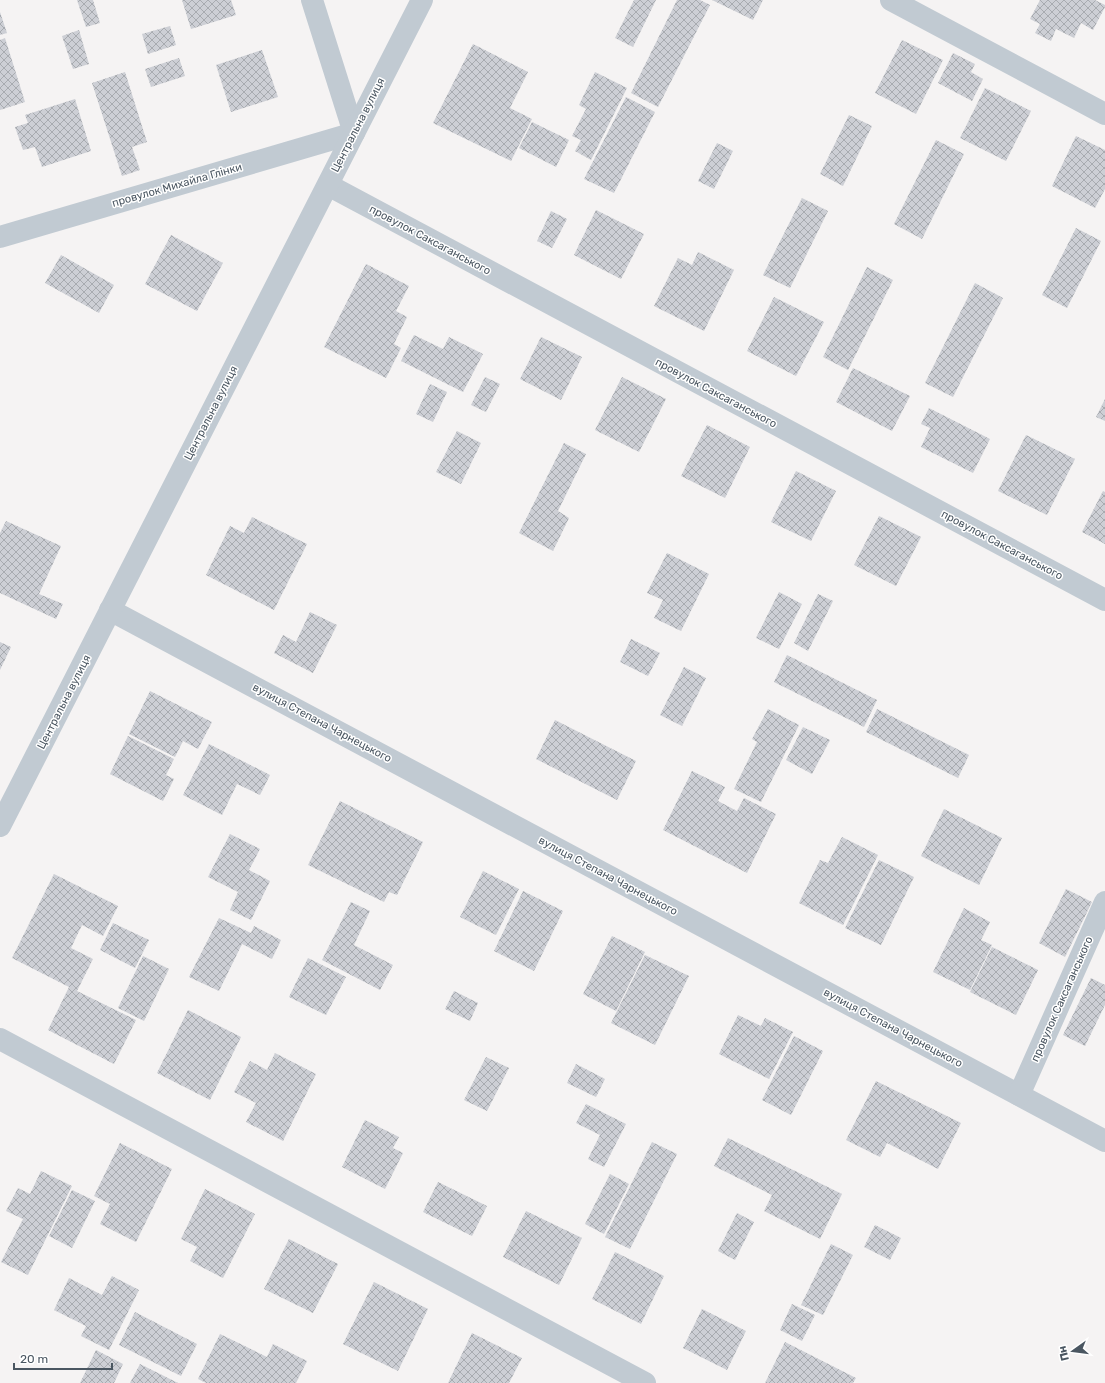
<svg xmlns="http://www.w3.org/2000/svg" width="1105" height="1383" font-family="Rubik,sans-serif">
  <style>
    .building { fill: url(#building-cross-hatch) }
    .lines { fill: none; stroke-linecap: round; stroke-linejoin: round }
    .street { stroke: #c1cad2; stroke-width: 22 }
    .labels { text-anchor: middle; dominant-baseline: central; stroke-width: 3; stroke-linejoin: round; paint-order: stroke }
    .street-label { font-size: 11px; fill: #4a5661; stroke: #fff }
  </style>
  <defs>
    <pattern id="building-cross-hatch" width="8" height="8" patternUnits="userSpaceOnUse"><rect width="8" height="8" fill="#cdcfd5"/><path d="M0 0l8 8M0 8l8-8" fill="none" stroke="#a8abb0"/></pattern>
  </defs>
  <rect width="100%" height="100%" fill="#f5f3f3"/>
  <!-- building -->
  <g class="building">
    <path d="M 77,0 L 93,0 L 100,23 L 86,27 Z"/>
    <path d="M 182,0 L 231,0 L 236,15 L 191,29 Z"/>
    <path d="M 634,0 L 656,0 L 633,47 L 615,38 Z"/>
    <path d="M 677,0 L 700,0 L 710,5 L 658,107 L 631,93 Z"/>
    <path d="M 712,0 L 763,0 L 753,20 Z"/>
    <path d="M 1040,0 L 1095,0 L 1105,5 L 1105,7 L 1093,30 L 1081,23 L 1074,38 L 1056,29 L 1051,41 L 1035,33 L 1040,24 L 1030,19 Z"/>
    <path d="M 0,12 L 7,33 L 0,35 Z"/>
    <path d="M 170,26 L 176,45 L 148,54 L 142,34 Z"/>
    <path d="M 79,30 L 89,64 L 73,69 L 62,36 Z"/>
    <path d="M 5,38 L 25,102 L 0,110 L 0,40 Z"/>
    <path d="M 902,40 L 943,60 L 916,114 L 875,93 Z"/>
    <path d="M 473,44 L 528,72 L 510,108 L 532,119 L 511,161 L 433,123 Z"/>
    <path d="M 262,50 L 278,97 L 231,112 L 216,65 Z"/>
    <path d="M 953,53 L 975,64 L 971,72 L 983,79 L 972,101 L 938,83 Z"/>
    <path d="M 179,58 L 185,76 L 151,87 L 145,69 Z"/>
    <path d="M 125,72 L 147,142 L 132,147 L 140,170 L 122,176 L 92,83 Z"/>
    <path d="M 595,72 L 627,88 L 591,160 L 575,151 L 581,140 L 572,136 L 586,109 L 579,105 Z"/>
    <path d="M 985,88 L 1031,111 L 1006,161 L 960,138 Z"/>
    <path d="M 626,97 L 655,112 L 614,193 L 584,179 Z"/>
    <path d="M 75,99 L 91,151 L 42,167 L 35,147 L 23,150 L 15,127 L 28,123 L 25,115 Z"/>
    <path d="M 849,115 L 872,126 L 843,186 L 820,174 Z"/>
    <path d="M 532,122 L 569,140 L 556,167 L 519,148 Z"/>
    <path d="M 1076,136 L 1105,150 L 1105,189 L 1095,208 L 1052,186 Z"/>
    <path d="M 936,140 L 964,154 L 922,239 L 894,224 Z"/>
    <path d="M 717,143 L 733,151 L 714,189 L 698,181 Z"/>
    <path d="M 802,198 L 828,211 L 790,288 L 763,275 Z"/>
    <path d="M 596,210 L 644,234 L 621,279 L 574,255 Z"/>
    <path d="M 551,211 L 567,219 L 552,248 L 537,241 Z"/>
    <path d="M 1076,228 L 1101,241 L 1067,308 L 1042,295 Z"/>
    <path d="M 171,235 L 223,263 L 197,311 L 145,284 Z"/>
    <path d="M 698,252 L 734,270 L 704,331 L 654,306 L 678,258 L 692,265 Z"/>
    <path d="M 61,255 L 114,285 L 99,313 L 45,283 Z"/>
    <path d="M 366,264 L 409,286 L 396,311 L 407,317 L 394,344 L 401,348 L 386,378 L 324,347 Z"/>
    <path d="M 867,267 L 893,280 L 848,370 L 823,357 Z"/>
    <path d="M 975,283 L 1003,298 L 953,397 L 925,383 Z"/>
    <path d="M 774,297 L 824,322 L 796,376 L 747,351 Z"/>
    <path d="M 414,335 L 443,349 L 449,337 L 483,354 L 463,392 L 401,361 Z"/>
    <path d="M 541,337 L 582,357 L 561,400 L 520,379 Z"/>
    <path d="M 853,368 L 910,396 L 892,431 L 836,402 Z"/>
    <path d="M 485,377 L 500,384 L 486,412 L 471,405 Z"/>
    <path d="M 622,377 L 666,399 L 639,452 L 595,430 Z"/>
    <path d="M 430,384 L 447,392 L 433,422 L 416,414 Z"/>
    <path d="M 1105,399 L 1105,421 L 1096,417 Z"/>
    <path d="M 929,408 L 990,439 L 973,473 L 921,447 L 930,428 L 921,424 Z"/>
    <path d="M 707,425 L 750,447 L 725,498 L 681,476 Z"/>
    <path d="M 457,431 L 481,443 L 461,484 L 436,472 Z"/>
    <path d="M 1026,435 L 1075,459 L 1047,515 L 998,491 Z"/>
    <path d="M 564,443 L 586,454 L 558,511 L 569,518 L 553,551 L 519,533 Z"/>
    <path d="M 796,471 L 836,491 L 811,541 L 771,522 Z"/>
    <path d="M 1103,491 L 1105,492 L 1105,544 L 1082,532 Z"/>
    <path d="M 879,516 L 921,537 L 896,586 L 854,565 Z"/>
    <path d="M 252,517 L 307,544 L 274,610 L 206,575 L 230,526 L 244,533 Z"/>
    <path d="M 6,521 L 61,546 L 39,594 L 63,604 L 56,619 L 0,593 L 0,533 Z"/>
    <path d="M 667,553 L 709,574 L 681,631 L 654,618 L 663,600 L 647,593 Z"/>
    <path d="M 779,592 L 802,604 L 779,649 L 756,638 Z"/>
    <path d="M 818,594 L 833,601 L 808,651 L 794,643 Z"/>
    <path d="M 310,612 L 337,625 L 313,673 L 274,653 L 283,635 L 296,642 Z"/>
    <path d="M 631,639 L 660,653 L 648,676 L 620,662 Z"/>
    <path d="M 0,642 L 11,647 L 0,670 Z"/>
    <path d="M 787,655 L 877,700 L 864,727 L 774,682 Z"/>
    <path d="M 684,667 L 706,678 L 682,726 L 660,715 Z"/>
    <path d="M 150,691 L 212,722 L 198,749 L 183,741 L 175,757 L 129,734 Z"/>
    <path d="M 768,709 L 799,725 L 761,802 L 734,789 L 757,742 L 752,739 Z"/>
    <path d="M 877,709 L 969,755 L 958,778 L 866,732 Z"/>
    <path d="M 555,720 L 636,761 L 617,800 L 536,759 Z"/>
    <path d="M 803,727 L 830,740 L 812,774 L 786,760 Z"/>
    <path d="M 128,736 L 174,759 L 166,775 L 174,779 L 163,801 L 110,774 Z"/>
    <path d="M 209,744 L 270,775 L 260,795 L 237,784 L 222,815 L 183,795 Z"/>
    <path d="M 692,771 L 725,787 L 718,801 L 737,811 L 744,798 L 776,814 L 747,873 L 663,830 Z"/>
    <path d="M 340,801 L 423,842 L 397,895 L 389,892 L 384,902 L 308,865 Z"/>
    <path d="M 944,809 L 1002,838 L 979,885 L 921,856 Z"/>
    <path d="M 230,834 L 260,849 L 249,870 L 270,881 L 251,920 L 230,910 L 238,892 L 208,877 Z"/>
    <path d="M 842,837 L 878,855 L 843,925 L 799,903 L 820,860 L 828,863 Z"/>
    <path d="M 879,860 L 914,877 L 881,945 L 845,928 Z"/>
    <path d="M 483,871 L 519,889 L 496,935 L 460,917 Z"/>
    <path d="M 54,874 L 118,906 L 103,936 L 82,925 L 71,948 L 93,959 L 77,991 L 136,1020 L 114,1064 L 48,1030 L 69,987 L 12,958 Z"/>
    <path d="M 1066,889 L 1092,902 L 1065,957 L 1039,943 Z"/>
    <path d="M 523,891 L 563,911 L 534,971 L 494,951 Z"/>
    <path d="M 351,902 L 370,911 L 354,945 L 393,965 L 380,990 L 322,960 Z"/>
    <path d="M 964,908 L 990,922 L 981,940 L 992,945 L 970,990 L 933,972 Z"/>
    <path d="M 219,918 L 251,933 L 254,926 L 281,940 L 272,959 L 242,944 L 219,991 L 189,977 Z"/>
    <path d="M 113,923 L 149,940 L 135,968 L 100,950 Z"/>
    <path d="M 612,936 L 645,952 L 616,1011 L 583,994 Z"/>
    <path d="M 992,947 L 1038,970 L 1016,1015 L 970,992 Z"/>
    <path d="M 645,955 L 689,976 L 655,1045 L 611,1023 Z"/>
    <path d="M 143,956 L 169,969 L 144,1021 L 118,1008 Z"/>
    <path d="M 308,958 L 346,977 L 326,1015 L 289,997 Z"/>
    <path d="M 1091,978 L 1105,985 L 1105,1005 L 1085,1046 L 1063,1035 Z"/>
    <path d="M 454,991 L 478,1003 L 470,1021 L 445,1009 Z"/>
    <path d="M 188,1010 L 241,1037 L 210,1100 L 157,1073 Z"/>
    <path d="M 738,1015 L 761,1026 L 765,1018 L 793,1032 L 769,1079 L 719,1054 Z"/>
    <path d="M 794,1036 L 823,1051 L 791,1115 L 762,1100 Z"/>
    <path d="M 275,1053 L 316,1074 L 283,1141 L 246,1122 L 256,1103 L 234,1092 L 250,1061 L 267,1070 Z"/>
    <path d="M 486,1057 L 509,1068 L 487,1111 L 464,1100 Z"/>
    <path d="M 576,1064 L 605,1079 L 596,1097 L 567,1083 Z"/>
    <path d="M 876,1081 L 961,1123 L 938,1169 L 887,1143 L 880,1157 L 846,1140 Z"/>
    <path d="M 586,1104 L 626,1124 L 604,1167 L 588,1159 L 600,1135 L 576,1123 Z"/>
    <path d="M 365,1120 L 399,1137 L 393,1148 L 403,1153 L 385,1189 L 342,1167 Z"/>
    <path d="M 728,1138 L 842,1194 L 820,1239 L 764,1211 L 772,1195 L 714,1166 Z"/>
    <path d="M 652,1142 L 677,1154 L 630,1249 L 605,1237 Z"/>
    <path d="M 120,1143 L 172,1169 L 136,1242 L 100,1224 L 110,1204 L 94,1196 Z"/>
    <path d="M 41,1171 L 72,1186 L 28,1275 L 1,1262 L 23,1219 L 6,1211 L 18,1188 L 30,1194 Z"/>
    <path d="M 610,1174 L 629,1184 L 604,1234 L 585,1224 Z"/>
    <path d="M 438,1182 L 487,1206 L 472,1236 L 423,1212 Z"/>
    <path d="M 205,1189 L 255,1214 L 223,1278 L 190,1261 L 197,1247 L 181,1239 Z"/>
    <path d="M 72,1190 L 95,1201 L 72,1248 L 49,1236 Z"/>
    <path d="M 526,1211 L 582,1238 L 559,1285 L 503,1257 Z"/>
    <path d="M 737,1213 L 754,1222 L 735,1260 L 718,1251 Z"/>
    <path d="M 875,1225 L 901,1238 L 890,1260 L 864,1247 Z"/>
    <path d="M 289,1239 L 338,1264 L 313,1313 L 264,1289 Z"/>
    <path d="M 831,1244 L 853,1255 L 823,1315 L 801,1305 Z"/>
    <path d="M 615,1252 L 664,1276 L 641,1324 L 592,1299 Z"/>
    <path d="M 112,1276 L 139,1290 L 109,1350 L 81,1336 L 86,1326 L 54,1310 L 69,1278 L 102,1295 Z"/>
    <path d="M 374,1282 L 428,1309 L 398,1371 L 343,1344 Z"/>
    <path d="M 792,1304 L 815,1315 L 802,1341 L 780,1330 Z"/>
    <path d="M 702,1309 L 746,1331 L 727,1370 L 683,1348 Z"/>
    <path d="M 135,1312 L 197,1344 L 181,1376 L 119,1345 Z"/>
    <path d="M 472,1333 L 522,1358 L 509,1383 L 448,1383 Z"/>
    <path d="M 220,1334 L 267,1357 L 273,1344 L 307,1361 L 296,1383 L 206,1383 L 198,1379 Z"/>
    <path d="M 785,1342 L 856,1378 L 853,1383 L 765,1383 Z"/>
    <path d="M 96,1350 L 123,1364 L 114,1383 L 80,1383 Z"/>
    <path d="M 140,1364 L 178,1383 L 130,1383 Z"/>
  </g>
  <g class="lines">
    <!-- street -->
    <g class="street">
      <path d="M 891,0 L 1105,114"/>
      <path d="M 328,185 L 1105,600"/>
      <path d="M 0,237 L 354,133 L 312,0"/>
      <path d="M 110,610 L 1105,1141"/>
      <path d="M 0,826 L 422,0"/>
      <path d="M 0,1039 L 645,1383"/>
      <path d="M 1019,1095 L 1105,902"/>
    </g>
  </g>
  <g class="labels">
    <!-- street labels -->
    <g class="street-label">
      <text transform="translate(358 125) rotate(-63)">Центральна вулиця</text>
      <text transform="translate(177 185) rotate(-16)">провулок Михайла Глінки</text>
      <text transform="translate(430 240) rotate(28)">провулок Саксаганського</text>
      <text transform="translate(716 393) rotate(28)">провулок Саксаганського</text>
      <text transform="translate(211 413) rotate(-63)">Центральна вулиця</text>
      <text transform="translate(1002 545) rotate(28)">провулок Саксаганського</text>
      <text transform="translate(64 702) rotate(-63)">Центральна вулиця</text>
      <text transform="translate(322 723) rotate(28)">вулиця Степана Чарнецького</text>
      <text transform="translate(608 876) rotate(28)">вулиця Степана Чарнецького</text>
      <text transform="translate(1062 999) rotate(-66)">провулок Саксаганського</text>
      <text transform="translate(893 1028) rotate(28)">вулиця Степана Чарнецького</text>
    </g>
  </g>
  <!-- north arrow -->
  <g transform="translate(1073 1351) rotate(256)" stroke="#ffffff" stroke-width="3" paint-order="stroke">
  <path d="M0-3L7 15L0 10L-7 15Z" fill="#4a5661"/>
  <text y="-6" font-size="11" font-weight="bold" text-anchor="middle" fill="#4a5661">Пн</text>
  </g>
  <!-- scale -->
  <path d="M14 1363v6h98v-6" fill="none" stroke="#4a5661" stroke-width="2"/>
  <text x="20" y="1363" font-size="12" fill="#4a5661" stroke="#ffffff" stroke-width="3" paint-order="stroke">20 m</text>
</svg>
